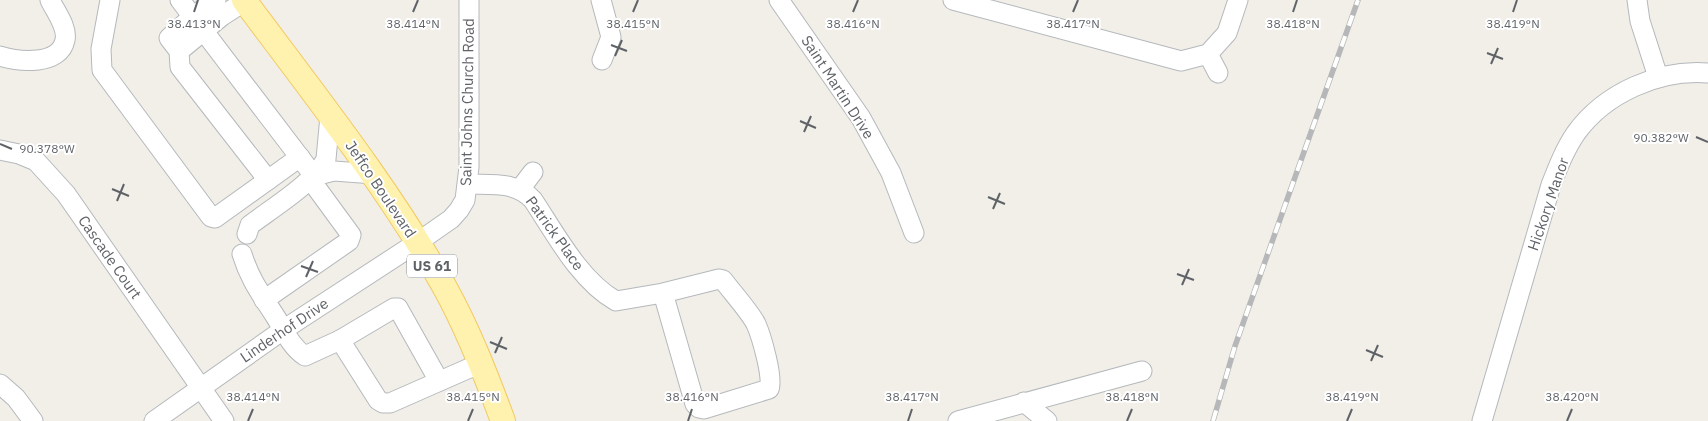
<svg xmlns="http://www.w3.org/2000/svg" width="1708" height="421" font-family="'IBM Plex Sans',sans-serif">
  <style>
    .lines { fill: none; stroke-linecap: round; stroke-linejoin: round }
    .minor-casing { stroke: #b5b8bc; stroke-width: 21 }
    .major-casing { stroke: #f2c960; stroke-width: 26 }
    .minor { stroke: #fff; stroke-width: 19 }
    .major { stroke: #fff2af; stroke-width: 24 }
    .rail-casing { stroke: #b6b7b8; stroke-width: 5.5 }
    .rail { stroke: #fff; stroke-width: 4; stroke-dasharray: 11; stroke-linecap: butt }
    .ticks { fill: none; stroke: #5f6368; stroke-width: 2 }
    .labels { text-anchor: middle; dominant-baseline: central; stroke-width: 4; stroke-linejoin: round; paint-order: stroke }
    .shield { fill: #fff; stroke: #8f9295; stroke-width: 1 }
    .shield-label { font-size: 14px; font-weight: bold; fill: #5f6368 }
    .street-label { font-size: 15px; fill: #5f6368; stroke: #fff }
    .ticks-label { font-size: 12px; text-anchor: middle; fill: #5f6368; stroke: #fff; stroke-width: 4; stroke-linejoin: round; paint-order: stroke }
  </style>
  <rect width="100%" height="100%" fill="#f1efe8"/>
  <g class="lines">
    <defs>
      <g id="minor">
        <path d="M 110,0 L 101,49 L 102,70 L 211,217 L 215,218 L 300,157"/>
        <path d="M 180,0 L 314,176"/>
        <path d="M 216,0 L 192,17 L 169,38 L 179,51 L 180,67 L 268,180"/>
        <path d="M 601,0 L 611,37 L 602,60"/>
        <path d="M 779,0 L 861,118 L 891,173 L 914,233"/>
        <path d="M 953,0 L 1181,61 L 1208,54 L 1227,33 L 1238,0"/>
        <path d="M 1637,0 L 1640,21 L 1658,77"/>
        <path d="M 179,51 L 222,16 L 245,1"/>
        <path d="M 1208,54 L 1218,73"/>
        <path d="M 0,56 C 19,62 60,66 65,40 C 68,27 55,11 50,0"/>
        <path d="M 0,150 L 19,154 L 36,161 L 66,194 L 224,421"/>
        <path d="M 314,176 L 334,171 L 374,174"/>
        <path d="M 468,184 C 491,185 516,181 533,200 C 555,233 580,281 616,301 L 663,293 L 719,279 L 723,280 C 732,292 750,312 756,324 C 761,335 774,379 769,389 L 704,409 L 699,408 L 695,404 L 663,293"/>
        <path d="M 520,189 L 533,172"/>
        <path d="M 247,234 L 250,225 C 271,209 315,182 326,159 L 330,116"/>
        <path d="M 242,254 C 250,280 261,294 275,316 C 284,330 291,347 305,356 L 340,340 L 378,400 L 383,403 L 390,403 L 481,363"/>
        <path d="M 264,300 L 349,241 L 351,235 L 310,179"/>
        <path d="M 340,340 L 394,308 L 398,308 L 439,381"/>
        <path d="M 0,384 L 16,398 L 33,421"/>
        <path d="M 1024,402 L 1047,421"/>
        <path d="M 154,421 L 283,330 L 418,242 L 451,219 L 459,210 L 465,200 L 469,167 L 469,0"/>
        <path d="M 958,421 L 1142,371"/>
        <path d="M 1482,421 L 1551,185 C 1558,167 1565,149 1576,133 C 1605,93 1659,69 1708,73"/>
      </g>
      <path id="major" d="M 244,0 C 313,93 386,184 444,286 C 468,329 486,375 503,421"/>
    </defs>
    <!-- minor casing -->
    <use href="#minor" class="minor-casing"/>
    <!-- major casing -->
    <use href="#major" class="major-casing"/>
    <!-- minor -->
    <use href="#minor" class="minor"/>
    <!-- major -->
    <use href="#major" class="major"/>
    <defs>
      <path id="rail" d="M 1213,421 L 1235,346 L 1358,0"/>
    </defs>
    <!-- rail casing -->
    <use href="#rail" class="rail-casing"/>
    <!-- rail -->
    <use href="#rail" class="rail"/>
  </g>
  <!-- ticks -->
  <path class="ticks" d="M 194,12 L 198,0M 413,12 L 418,0M 633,12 L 638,0M 853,12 L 858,0M 1073,12 L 1078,0M 1293,12 L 1297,0M 1513,12 L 1517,0M 611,45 L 627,51M 1487,53 L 1503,59M 615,56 L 622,40M 1491,64 L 1498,48M 800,121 L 816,128M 804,132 L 811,116M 1696,137 L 1708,142M 0,144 L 12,149M 112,189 L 129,196M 988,197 L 1005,204M 117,201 L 124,184M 993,209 L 1000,193M 301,266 L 318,272M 1177,274 L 1194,280M 306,277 L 313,261M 1182,285 L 1189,269M 490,342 L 507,349M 1366,350 L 1383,357M 495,353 L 502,337M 1371,361 L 1378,345M 248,421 L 253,409M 468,421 L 473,409M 688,421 L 692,409M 908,421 L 912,409M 1127,421 L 1132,409M 1347,421 L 1352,409M 1567,421 L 1572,409"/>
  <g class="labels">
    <!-- shield labels -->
    <rect class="shield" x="407" y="254.5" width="50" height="23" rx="4"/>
    <g class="shield-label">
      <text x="432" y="266">US 61</text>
    </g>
    <!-- street labels -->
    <g class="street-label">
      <text transform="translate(838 87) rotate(57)">Saint Martin Drive</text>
      <text transform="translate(467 102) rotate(-89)">Saint Johns Church Road</text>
      <text transform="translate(381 189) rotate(56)">Jeffco Boulevard</text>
      <text transform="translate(1548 204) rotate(-71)">Hickory Manor</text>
      <text transform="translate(555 233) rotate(54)">Patrick Place</text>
      <text transform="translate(110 257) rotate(55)">Cascade Court</text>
      <text transform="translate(284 330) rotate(-34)">Linderhof Drive</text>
    </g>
  </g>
  <g class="ticks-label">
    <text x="194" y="28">38.413°N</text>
    <text x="413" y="28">38.414°N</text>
    <text x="633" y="28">38.415°N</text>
    <text x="853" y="28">38.416°N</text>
    <text x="1073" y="28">38.417°N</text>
    <text x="1293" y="28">38.418°N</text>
    <text x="1513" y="28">38.419°N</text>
    <text x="1661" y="142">90.382°W</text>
    <text x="47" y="153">90.378°W</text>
    <text x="253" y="401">38.414°N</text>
    <text x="473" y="401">38.415°N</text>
    <text x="692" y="401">38.416°N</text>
    <text x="912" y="401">38.417°N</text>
    <text x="1132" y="401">38.418°N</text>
    <text x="1352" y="401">38.419°N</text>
    <text x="1572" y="401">38.420°N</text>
  </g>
</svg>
